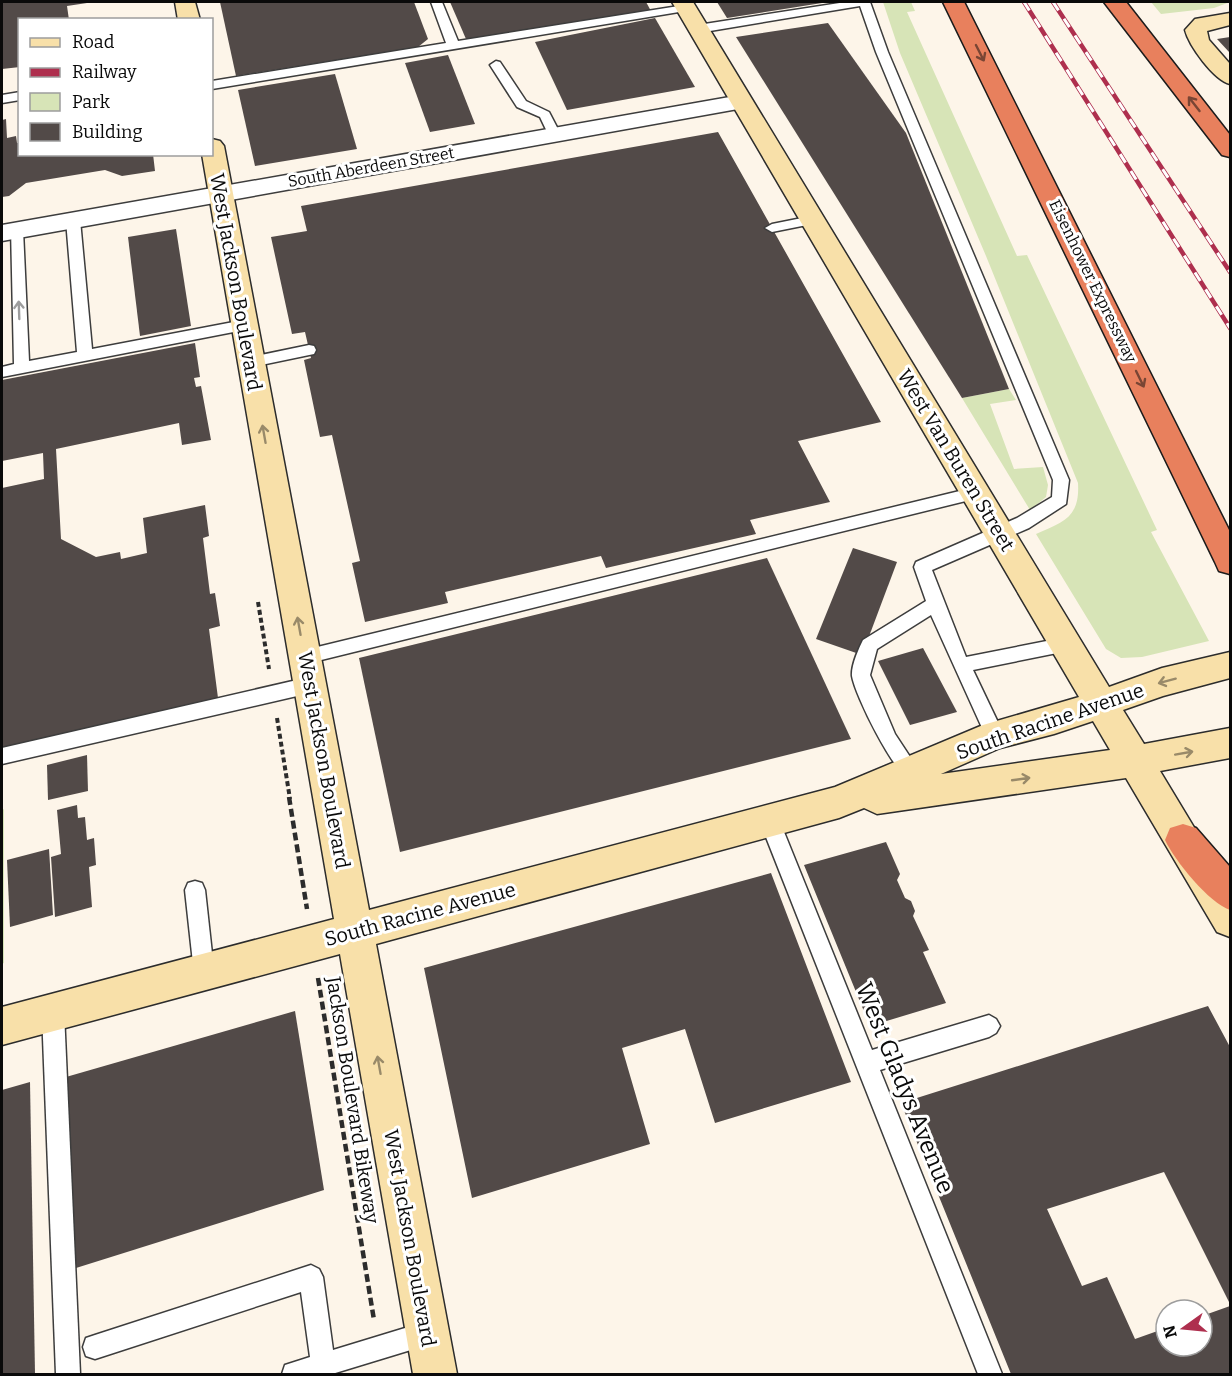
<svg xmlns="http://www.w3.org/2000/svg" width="1232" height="1376" font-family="Bitter,serif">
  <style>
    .green { fill: #d7e4b7 }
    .building { fill: #524a48 }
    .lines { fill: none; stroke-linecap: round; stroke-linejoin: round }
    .lane-casing { stroke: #3d3d3d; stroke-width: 3 }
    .street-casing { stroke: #3d3d3d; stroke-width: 3 }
    .secondary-casing { stroke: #2c2c2c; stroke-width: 3 }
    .highway-casing { stroke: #1b1b1b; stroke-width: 3 }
    .path-far1 { stroke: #2c2c2c; stroke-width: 4; stroke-dasharray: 5 3; stroke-linecap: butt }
    .path { stroke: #2c2c2c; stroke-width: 4.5; stroke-dasharray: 8 4; stroke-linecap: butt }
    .lane { fill: #fff; fill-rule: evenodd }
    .street { fill: #fff; fill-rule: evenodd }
    .secondary { fill: #f8e0a9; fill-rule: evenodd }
    .highway { fill: #e8805d; fill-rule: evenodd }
    .rail-casing { stroke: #ae2f4e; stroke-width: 4.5 }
    .rail { stroke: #fff; stroke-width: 3; stroke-dasharray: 10; stroke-linecap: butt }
    .oneway { stroke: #794534 }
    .oneway2 { stroke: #9d9d9d }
    .oneway3 { stroke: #998a69 }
    .labels { text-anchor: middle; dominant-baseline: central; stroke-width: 6; stroke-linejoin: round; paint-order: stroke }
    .far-street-label { font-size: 16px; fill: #0a0a0a; stroke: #fff }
    .street-label { font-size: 20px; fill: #0a0a0a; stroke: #fff }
    .near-street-label { font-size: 24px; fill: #0a0a0a; stroke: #fff }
  </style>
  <rect width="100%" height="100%" fill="#fdf5e9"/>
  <!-- green -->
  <g class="green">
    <path d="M 883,2 L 911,2 L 915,11 L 907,12 L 1017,256 L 1027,255 L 1157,530 L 1151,532 L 1209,641 L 1142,657 L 1121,658 L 1106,649 L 1036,534 C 1064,522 1080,517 1078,483 L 986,256 L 900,53 Z"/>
    <path d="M 1151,2 L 1230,2 L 1214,8 L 1161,14 Z"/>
    <path d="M 1009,389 L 1016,400 L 990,404 L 1014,469 L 1043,467 L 1048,485 L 1046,497 L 1030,510 L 962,398 Z"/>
    <path d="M 4,809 L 4,963 L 2,964 L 2,810 Z"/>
  </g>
  <!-- building -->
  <g class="building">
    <path d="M 2,2 L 87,2 L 87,3 L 67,6 L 69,20 L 20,20 L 20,67 L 2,69 Z"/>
    <path d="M 220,2 L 414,2 L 428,39 L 418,47 L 236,76 Z"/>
    <path d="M 450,2 L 646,2 L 651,11 L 466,39 Z"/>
    <path d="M 717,2 L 822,2 L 822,3 L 727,18 Z"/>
    <path d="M 655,18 L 695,87 L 567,110 L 535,42 Z"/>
    <path d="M 828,23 L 906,133 L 1009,389 L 962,398 L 736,37 Z"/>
    <path d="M 1230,37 L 1230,53 L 1217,39 Z"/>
    <path d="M 448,55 L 475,124 L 430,132 L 405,63 Z"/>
    <path d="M 335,74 L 357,149 L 255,166 L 238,90 Z"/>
    <path d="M 6,119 L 7,138 L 16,136 L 17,143 L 20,143 L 20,154 L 153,154 L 155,171 L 122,176 L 105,170 L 26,183 L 9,196 L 2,197 L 2,120 Z"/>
    <path d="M 718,132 L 881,422 L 798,441 L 830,502 L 750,520 L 756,534 L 606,568 L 601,556 L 445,592 L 448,603 L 365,622 L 352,563 L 360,561 L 332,435 L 320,437 L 304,360 L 311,358 L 305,332 L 292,334 L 271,237 L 307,231 L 301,206 Z"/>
    <path d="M 176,229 L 191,326 L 140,336 L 128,237 Z"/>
    <path d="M 195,343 L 200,377 L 194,378 L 196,387 L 201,386 L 211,440 L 182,445 L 179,423 L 56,449 L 61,539 L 96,557 L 120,552 L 121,559 L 147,553 L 143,518 L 205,505 L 209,536 L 203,538 L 210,594 L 215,593 L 220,626 L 209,629 L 218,698 L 2,749 L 2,488 L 44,479 L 43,453 L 2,461 L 2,380 Z"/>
    <path d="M 853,548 L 897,562 L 862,655 L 816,639 Z"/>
    <path d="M 767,558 L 851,739 L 400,852 L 359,658 Z"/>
    <path d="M 923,648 L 957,712 L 910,725 L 878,661 Z"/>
    <path d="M 87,755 L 88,791 L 48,800 L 47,765 Z"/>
    <path d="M 77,805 L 78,818 L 85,817 L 87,840 L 94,838 L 96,865 L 89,867 L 92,907 L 55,917 L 51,857 L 61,854 L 57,810 Z"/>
    <path d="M 886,842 L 900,874 L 897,880 L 905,898 L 911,901 L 915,911 L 913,916 L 929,950 L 923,952 L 946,1003 L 870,1026 L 804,865 Z"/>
    <path d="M 49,849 L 53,915 L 10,927 L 7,860 Z"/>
    <path d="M 771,873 L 851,1082 L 715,1123 L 685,1029 L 622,1048 L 650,1144 L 472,1198 L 424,968 Z"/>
    <path d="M 1208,1006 L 1230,1047 L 1230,1304 L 1164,1172 L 1047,1209 L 1082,1286 L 1107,1277 L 1135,1339 L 1166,1328 L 1166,1346 L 1202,1346 L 1202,1316 L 1230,1306 L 1230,1374 L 1011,1374 L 901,1103 Z"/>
    <path d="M 295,1011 L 324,1190 L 76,1268 L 66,1077 Z"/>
    <path d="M 30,1082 L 35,1374 L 2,1374 L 2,1090 Z"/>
  </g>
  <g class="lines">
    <defs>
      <g id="lane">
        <path d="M 431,2 L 442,2 L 458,41 L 685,5 L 691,8 L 685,11 L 212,89 L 212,81 L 446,43 Z"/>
        <path d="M 846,2 L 870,2 L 888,52 L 1069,480 L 1066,504 L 1029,528 L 932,570 L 966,657 L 1067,637 L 1073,639 L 1076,644 L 1073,649 L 1067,651 L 973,670 L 1004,735 L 1002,741 L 995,743 L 988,741 L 931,615 L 877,649 L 870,675 L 895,734 L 920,772 L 918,778 L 911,780 C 894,774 855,695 852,676 C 851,666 859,648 863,640 L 926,601 L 914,567 L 916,562 L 1017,518 L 1052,497 L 1053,480 L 876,52 L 860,6 L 698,33 L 692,29 L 698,25 Z"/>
        <path d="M 496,61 L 500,62 L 526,101 L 549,112 L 561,135 L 560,138 L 550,138 L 540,117 L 517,107 L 490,65 Z"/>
        <path d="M 20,92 L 20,100 L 2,103 L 2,95 Z"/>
        <path d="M 73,216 L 80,220 L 92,349 L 244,320 L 251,325 L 249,329 L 2,377 L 2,367 L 14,364 L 11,227 L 16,226 L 23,230 L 29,361 L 77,352 L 66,220 Z"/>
        <path d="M 812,216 L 819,220 L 817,223 L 772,232 L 765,228 L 772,224 Z"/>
        <path d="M 309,345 L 314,346 L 316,350 L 314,354 L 251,367 L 244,362 L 251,357 Z"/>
        <path d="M 976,487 L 984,493 L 982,497 L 305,664 L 299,662 L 296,657 L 299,652 L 305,650 Z"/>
        <path d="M 310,677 L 316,680 L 319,685 L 316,690 L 310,693 L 2,764 L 2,748 Z"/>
        <path d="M 770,813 L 777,816 L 780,822 L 872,1050 L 989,1015 L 996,1019 L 1000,1026 L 996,1033 L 989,1037 L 880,1070 L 1002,1374 L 978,1374 L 760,822 L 763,816 Z"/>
        <path d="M 195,881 L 202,883 L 205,890 L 214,972 L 211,979 L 204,982 L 197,979 L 194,972 L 185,890 L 188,883 Z"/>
        <path d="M 53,1002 L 60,1005 L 64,1012 L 80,1374 L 56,1374 L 42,1012 L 46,1005 Z"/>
        <path d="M 311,1265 L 319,1269 L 323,1277 L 333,1350 L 428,1321 L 437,1324 L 440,1333 L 437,1342 L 332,1374 L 282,1374 L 285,1365 L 310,1357 L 301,1292 L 95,1359 L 86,1356 L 83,1347 L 86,1338 L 95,1335 Z"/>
      </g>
      <path id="street" d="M 741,95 L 749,97 L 752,102 L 749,107 L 2,241 L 2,225 Z"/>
      <g id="secondary">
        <path d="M 175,2 L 195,2 L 200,20 L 178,20 Z"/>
        <path d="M 672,2 L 693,2 L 1109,687 L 1162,668 L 1230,652 L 1230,678 L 1163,696 L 1123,710 L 1144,744 L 1230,728 L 1230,758 L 1160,771 L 1230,887 L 1230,937 L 1217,932 L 1126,778 L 877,814 L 864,808 L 839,818 L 376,944 L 457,1374 L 413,1374 L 340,954 L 2,1045 L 2,1007 L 334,919 L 202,154 L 212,154 L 212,139 L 220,141 L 224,146 L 369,910 L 835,787 L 983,725 L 1079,697 ZM 1093,721 L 1110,750 L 941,774 L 1000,748 L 1054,734 Z"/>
        <path d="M 1230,13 L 1230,25 L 1207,31 L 1209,40 L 1230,64 L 1230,84 C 1214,80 1189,46 1185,30 L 1195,19 Z"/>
      </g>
      <g id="highway">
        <path d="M 943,2 L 964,2 L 1230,532 L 1230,574 L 1219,571 L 1215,562 Z"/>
        <path d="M 1104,2 L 1126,2 L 1230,135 L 1230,157 L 1222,155 Z"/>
        <path d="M 1183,824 L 1196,828 L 1230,867 L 1230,910 C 1209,903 1175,861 1165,840 L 1170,828 Z"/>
      </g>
    </defs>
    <!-- lane casing -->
    <use href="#lane" class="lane-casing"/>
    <!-- street casing -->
    <use href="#street" class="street-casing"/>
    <!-- secondary casing -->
    <use href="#secondary" class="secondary-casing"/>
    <!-- highway casing -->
    <use href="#highway" class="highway-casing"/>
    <!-- path-far1 -->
    <g class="path-far1">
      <path d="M 258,602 L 269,669"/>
      <path d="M 277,718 L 290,799"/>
    </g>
    <!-- path -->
    <g class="path">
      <path d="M 289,797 L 307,909"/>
      <path d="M 318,978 L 374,1320"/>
    </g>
    <!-- lane -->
    <use href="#lane" class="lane"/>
    <!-- street -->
    <use href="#street" class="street"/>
    <!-- secondary -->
    <use href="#secondary" class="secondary"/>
    <!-- highway -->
    <use href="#highway" class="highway"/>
    <defs>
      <g id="rail">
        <path d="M 1024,2 L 1230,328"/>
        <path d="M 1053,2 L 1230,272"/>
      </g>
    </defs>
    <!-- rail casing -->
    <use href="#rail" class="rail-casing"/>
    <!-- rail -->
    <use href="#rail" class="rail"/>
  </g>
  <!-- one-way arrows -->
  <defs><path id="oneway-shaft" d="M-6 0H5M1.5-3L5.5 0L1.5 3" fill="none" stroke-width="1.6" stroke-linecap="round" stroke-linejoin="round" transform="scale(1.5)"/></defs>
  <g class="oneway">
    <use href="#oneway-shaft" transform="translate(980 53) rotate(63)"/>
    <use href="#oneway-shaft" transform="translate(1194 104) rotate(-128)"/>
    <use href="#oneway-shaft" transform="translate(1140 379) rotate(64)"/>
  </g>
  <use class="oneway2" href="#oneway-shaft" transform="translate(19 310) rotate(-92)"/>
  <g class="oneway3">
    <use href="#oneway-shaft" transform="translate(264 434) rotate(-100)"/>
    <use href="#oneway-shaft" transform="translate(299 626) rotate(-100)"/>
    <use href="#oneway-shaft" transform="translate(1167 681) rotate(165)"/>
    <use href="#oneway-shaft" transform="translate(1184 753) rotate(-10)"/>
    <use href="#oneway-shaft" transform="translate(1021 779) rotate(-8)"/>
    <use href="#oneway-shaft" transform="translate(379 1065) rotate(-100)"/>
  </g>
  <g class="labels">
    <!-- far-street labels -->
    <g class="far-street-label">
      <text transform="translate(371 167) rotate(-10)">South Aberdeen Street</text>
      <text transform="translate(1093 281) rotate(64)">Eisenhower Expressway</text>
    </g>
    <!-- street labels -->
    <g class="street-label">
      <text transform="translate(236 282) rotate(80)">West Jackson Boulevard</text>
      <text transform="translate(956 460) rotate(59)">West Van Buren Street</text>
      <text transform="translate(1050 721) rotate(-19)">South Racine Avenue</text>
      <text transform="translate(324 760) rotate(80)">West Jackson Boulevard</text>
      <text transform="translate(420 914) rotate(-15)">South Racine Avenue</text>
      <text transform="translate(353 1100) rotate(81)">Jackson Boulevard Bikeway</text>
      <text transform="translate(410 1238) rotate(80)">West Jackson Boulevard</text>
    </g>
    <!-- near-street labels -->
    <g class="near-street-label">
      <text transform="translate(905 1088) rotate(68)">West Gladys Avenue</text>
    </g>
  </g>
  <!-- border -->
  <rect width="1232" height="1376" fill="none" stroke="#0a0a0a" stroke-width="6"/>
  <!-- legend -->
  <rect x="18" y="18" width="195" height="138" fill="#ffffff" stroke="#9d9d9d" stroke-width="1.5"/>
  <rect x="30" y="38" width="30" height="9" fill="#f8e0a9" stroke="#9d9d9d" stroke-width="1.5"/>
  <text x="72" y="48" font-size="18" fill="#0a0a0a">Road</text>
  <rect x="30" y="68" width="30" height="9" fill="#ae2f4e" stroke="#9d9d9d" stroke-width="1.5"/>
  <text x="72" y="78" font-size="18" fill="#0a0a0a">Railway</text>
  <rect x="30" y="93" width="30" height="18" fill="#d7e4b7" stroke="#9d9d9d" stroke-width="1.5"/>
  <text x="72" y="108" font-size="18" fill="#0a0a0a">Park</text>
  <rect x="30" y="123" width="30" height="18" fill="#524a48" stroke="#9d9d9d" stroke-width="1.5"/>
  <text x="72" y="138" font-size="18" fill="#0a0a0a">Building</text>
  <!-- north arrow -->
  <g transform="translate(1184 1328) rotate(255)"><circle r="28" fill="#ffffff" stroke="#9d9d9d" stroke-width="1.5"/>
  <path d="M0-4.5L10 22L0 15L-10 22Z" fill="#ae2f4e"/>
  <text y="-9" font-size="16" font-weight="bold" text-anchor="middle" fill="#0a0a0a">N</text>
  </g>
</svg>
